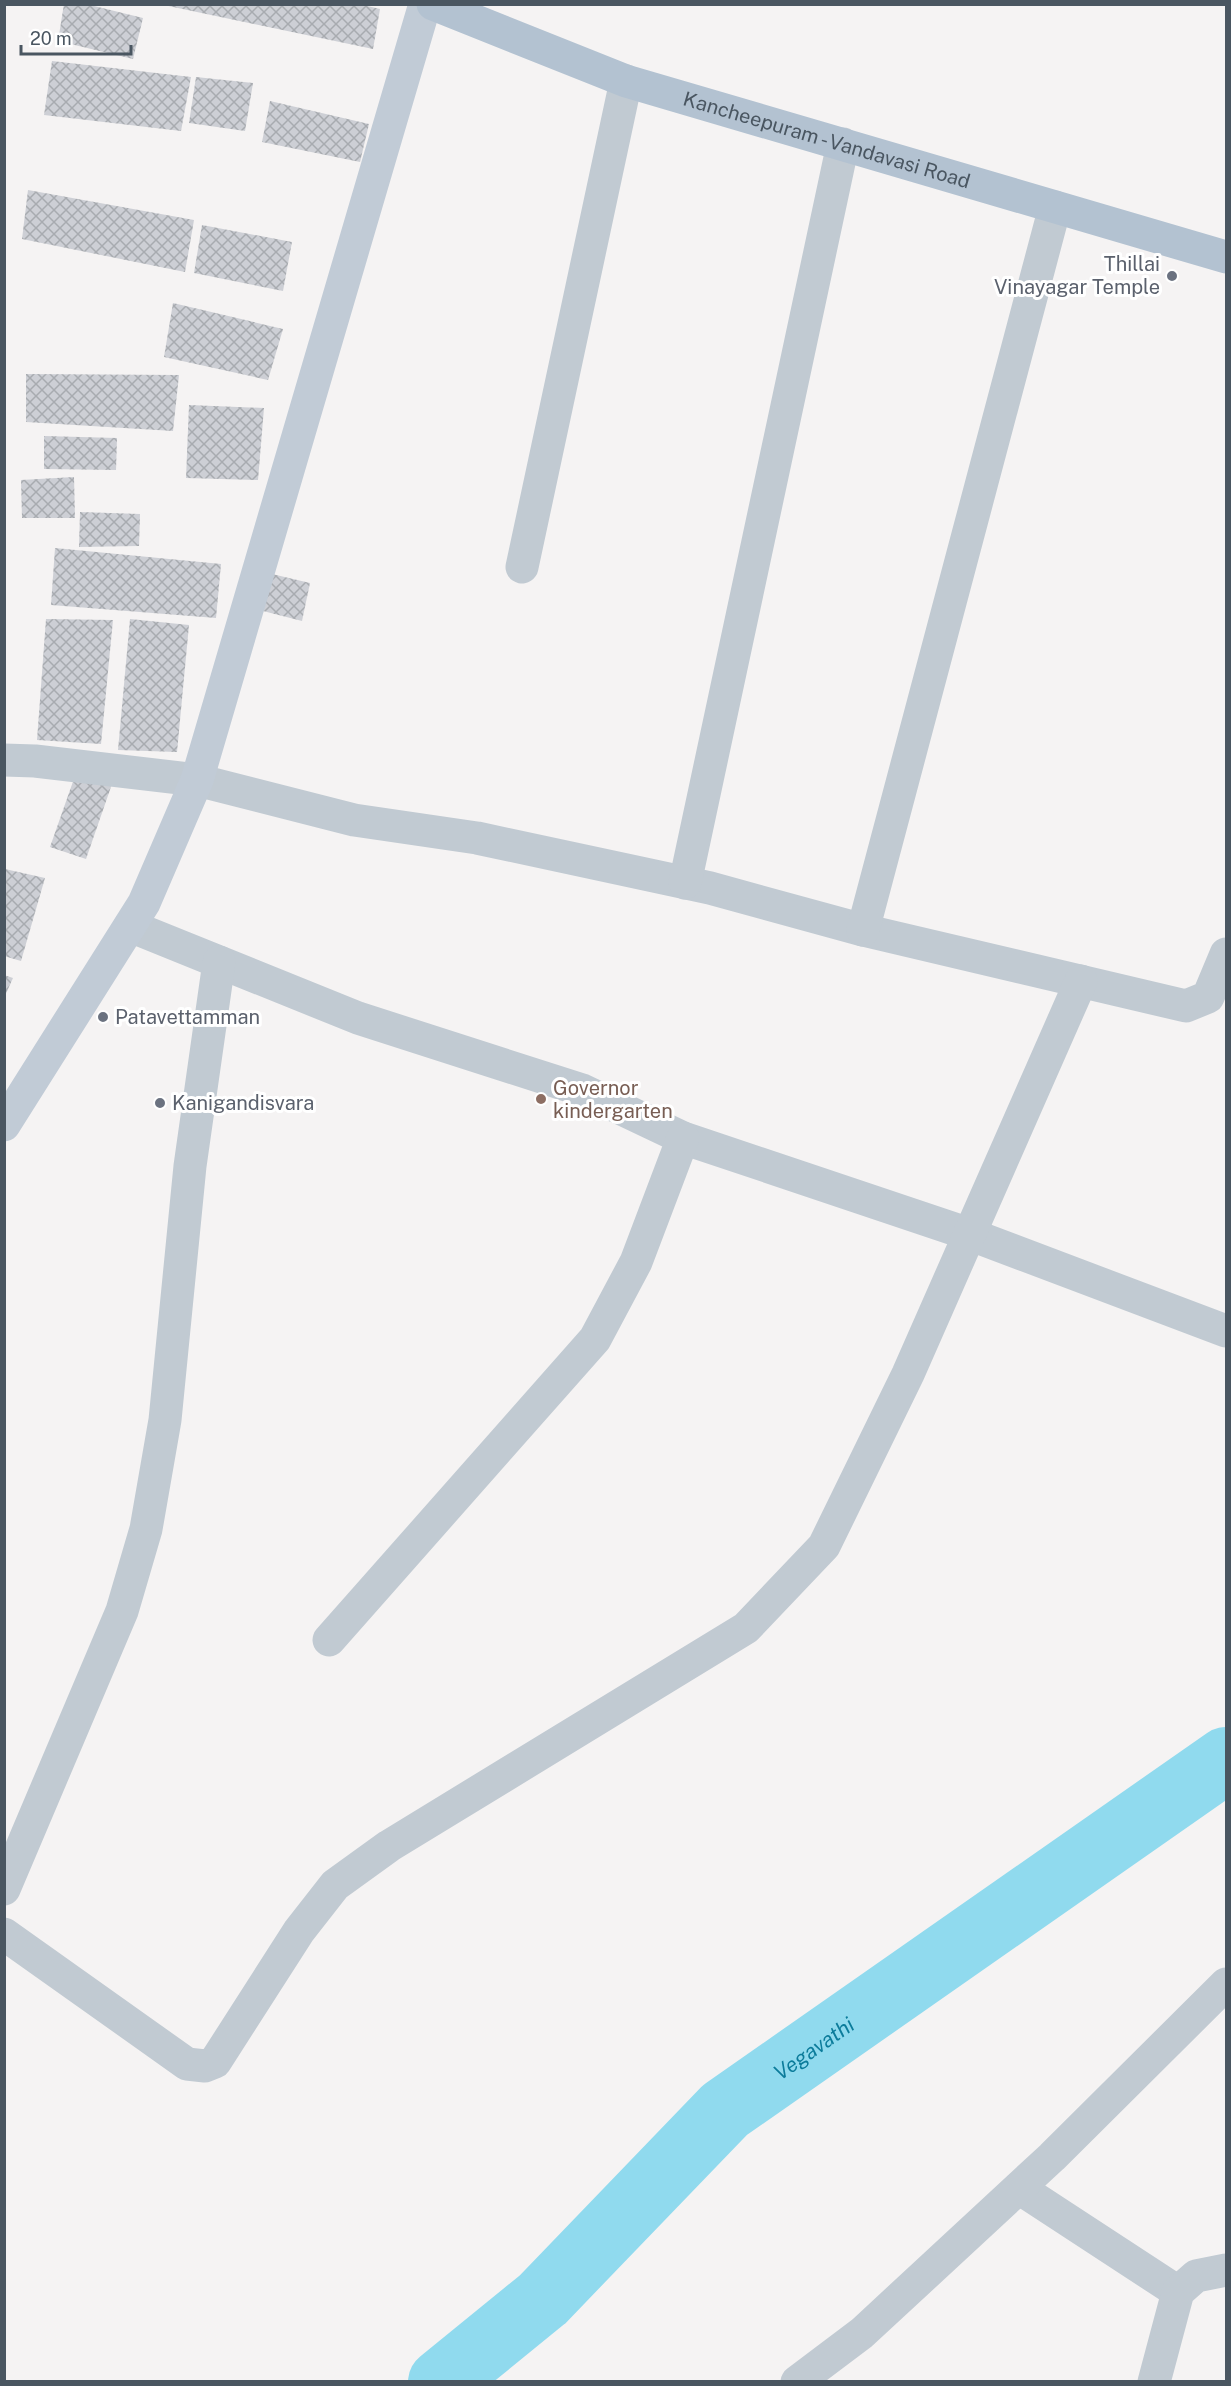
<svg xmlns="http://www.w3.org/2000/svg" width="1231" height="2386" font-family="'Public Sans',sans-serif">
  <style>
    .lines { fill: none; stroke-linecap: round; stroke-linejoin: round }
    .river { stroke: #90daee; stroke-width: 66 }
    .building { fill: url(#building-cross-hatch) }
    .street { stroke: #c1cad2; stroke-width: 33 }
    .secondary { stroke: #c1cbd6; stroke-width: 33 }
    .primary { stroke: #b3c2d1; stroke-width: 33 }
    .worship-dot { fill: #6b7280; stroke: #fff; stroke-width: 2 }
    .education-dot { fill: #8d6e63; stroke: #fff; stroke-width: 2 }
    .labels { text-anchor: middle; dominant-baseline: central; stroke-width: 6; stroke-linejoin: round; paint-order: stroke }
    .street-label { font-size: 20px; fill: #4a5661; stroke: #fff }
    .worship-label { font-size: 20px; fill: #5b616d; stroke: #fff; text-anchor: start }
    .education-label { font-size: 20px; fill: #785e54; stroke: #fff; text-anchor: start }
    .water-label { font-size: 21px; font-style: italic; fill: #0c7c9b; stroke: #fff }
  </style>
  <defs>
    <pattern id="building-cross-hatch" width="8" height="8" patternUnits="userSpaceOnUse" patternTransform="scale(1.5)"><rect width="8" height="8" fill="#cdcfd5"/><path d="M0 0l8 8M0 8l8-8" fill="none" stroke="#a8abb0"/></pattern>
  </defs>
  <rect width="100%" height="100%" fill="#f5f3f3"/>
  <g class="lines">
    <!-- river -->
    <path class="river" id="s1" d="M 441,2382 L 543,2299 L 725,2110 L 1226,1760"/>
  </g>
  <!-- building -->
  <g class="building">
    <path d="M 64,4 L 86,4 L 143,18 L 133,59 L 58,41 Z"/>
    <path d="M 159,4 L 359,4 L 380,9 L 373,49 Z"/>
    <path d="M 52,61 L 191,77 L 181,131 L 44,115 Z"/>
    <path d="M 196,77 L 253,83 L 245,131 L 189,123 Z"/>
    <path d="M 270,101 L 369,124 L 360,162 L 262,142 Z"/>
    <path d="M 28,190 L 194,220 L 185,272 L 22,239 Z"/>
    <path d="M 202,225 L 292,242 L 283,291 L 194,273 Z"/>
    <path d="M 173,303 L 283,329 L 268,380 L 164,357 Z"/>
    <path d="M 26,374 L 179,375 L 173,431 L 26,422 Z"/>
    <path d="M 189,405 L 264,408 L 258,480 L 186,478 Z"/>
    <path d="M 44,436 L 117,438 L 116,470 L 44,469 Z"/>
    <path d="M 74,477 L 75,518 L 22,518 L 21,480 Z"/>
    <path d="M 80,512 L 140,514 L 139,546 L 79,547 Z"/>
    <path d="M 55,548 L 221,564 L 216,618 L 51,605 Z"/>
    <path d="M 272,574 L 310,583 L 302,621 L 263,611 Z"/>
    <path d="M 46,619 L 113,620 L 101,744 L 37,740 Z"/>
    <path d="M 130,619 L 189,625 L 177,752 L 118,750 Z"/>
    <path d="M 76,773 L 112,784 L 86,859 L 50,847 Z"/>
    <path d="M 5,869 L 45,878 L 21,961 L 4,956 Z"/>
    <path d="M 4,975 L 13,978 L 4,998 Z"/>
  </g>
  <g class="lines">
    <!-- street -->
    <g class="street">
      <path d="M 522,567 L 626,81"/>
      <path d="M 4,760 L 35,761 L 197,780 L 354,820 L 477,838 L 710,888 L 863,930 L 1186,1006 L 1208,997 L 1226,954"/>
      <path d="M 685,883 L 843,144"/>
      <path d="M 130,926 L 358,1018 L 582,1090 L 683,1138 L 969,1234 L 1226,1331"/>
      <path d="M 863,930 L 1055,207"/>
      <path d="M 329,1640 L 595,1339 L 636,1262 L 683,1138"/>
      <path d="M 4,1889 L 122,1611 L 146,1529 L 165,1420 L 190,1166 L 219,962"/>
      <path d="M 4,1934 L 187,2064 L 205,2066 L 215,2062 L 299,1931 L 335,1885 L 389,1846 L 746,1628 L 824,1546 L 908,1374 L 1081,981"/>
      <path d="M 1019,2188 L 1178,2292"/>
      <path d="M 797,2382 L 862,2333 L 1052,2157 L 1226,1984"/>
      <path d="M 1154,2382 L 1178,2292 L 1196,2276 L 1226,2270"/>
    </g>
    <!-- secondary -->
    <path class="secondary" d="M 4,1125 L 144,903 L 197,780 L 425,4"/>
    <!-- primary -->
    <path class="primary" id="s2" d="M 433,4 L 626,81 L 1226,257"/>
  </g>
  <!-- markers -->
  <g class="worship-dot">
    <circle cx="1172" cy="276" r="6"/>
    <circle cx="103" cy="1017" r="6"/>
    <circle cx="160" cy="1103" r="6"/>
  </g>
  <circle class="education-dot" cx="541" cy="1099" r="6"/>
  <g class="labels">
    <!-- street labels -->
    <g class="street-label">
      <text stroke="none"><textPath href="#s2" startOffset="417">Kancheepuram - Vandavasi Road</textPath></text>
    </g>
    <!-- worship labels -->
    <g class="worship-label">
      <text x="1160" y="264" text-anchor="end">Thillai<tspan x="1160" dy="23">Vinayagar Temple</tspan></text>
      <text x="115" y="1017">Patavettamman</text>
      <text x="172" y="1103">Kanigandisvara</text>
    </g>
    <!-- education labels -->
    <g class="education-label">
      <text x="553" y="1088">Governor<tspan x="553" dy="23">kindergarten</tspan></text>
    </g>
    <!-- water labels -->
    <g class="water-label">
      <text stroke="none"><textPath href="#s1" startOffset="502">Vegavathi</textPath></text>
    </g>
  </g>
  <!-- border -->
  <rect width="1231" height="2386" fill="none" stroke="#4a5661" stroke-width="12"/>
  <!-- scale -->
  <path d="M21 45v9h110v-9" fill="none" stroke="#4a5661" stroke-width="3"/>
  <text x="30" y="45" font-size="18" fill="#4a5661" stroke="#ffffff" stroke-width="4.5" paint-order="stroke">20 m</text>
</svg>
